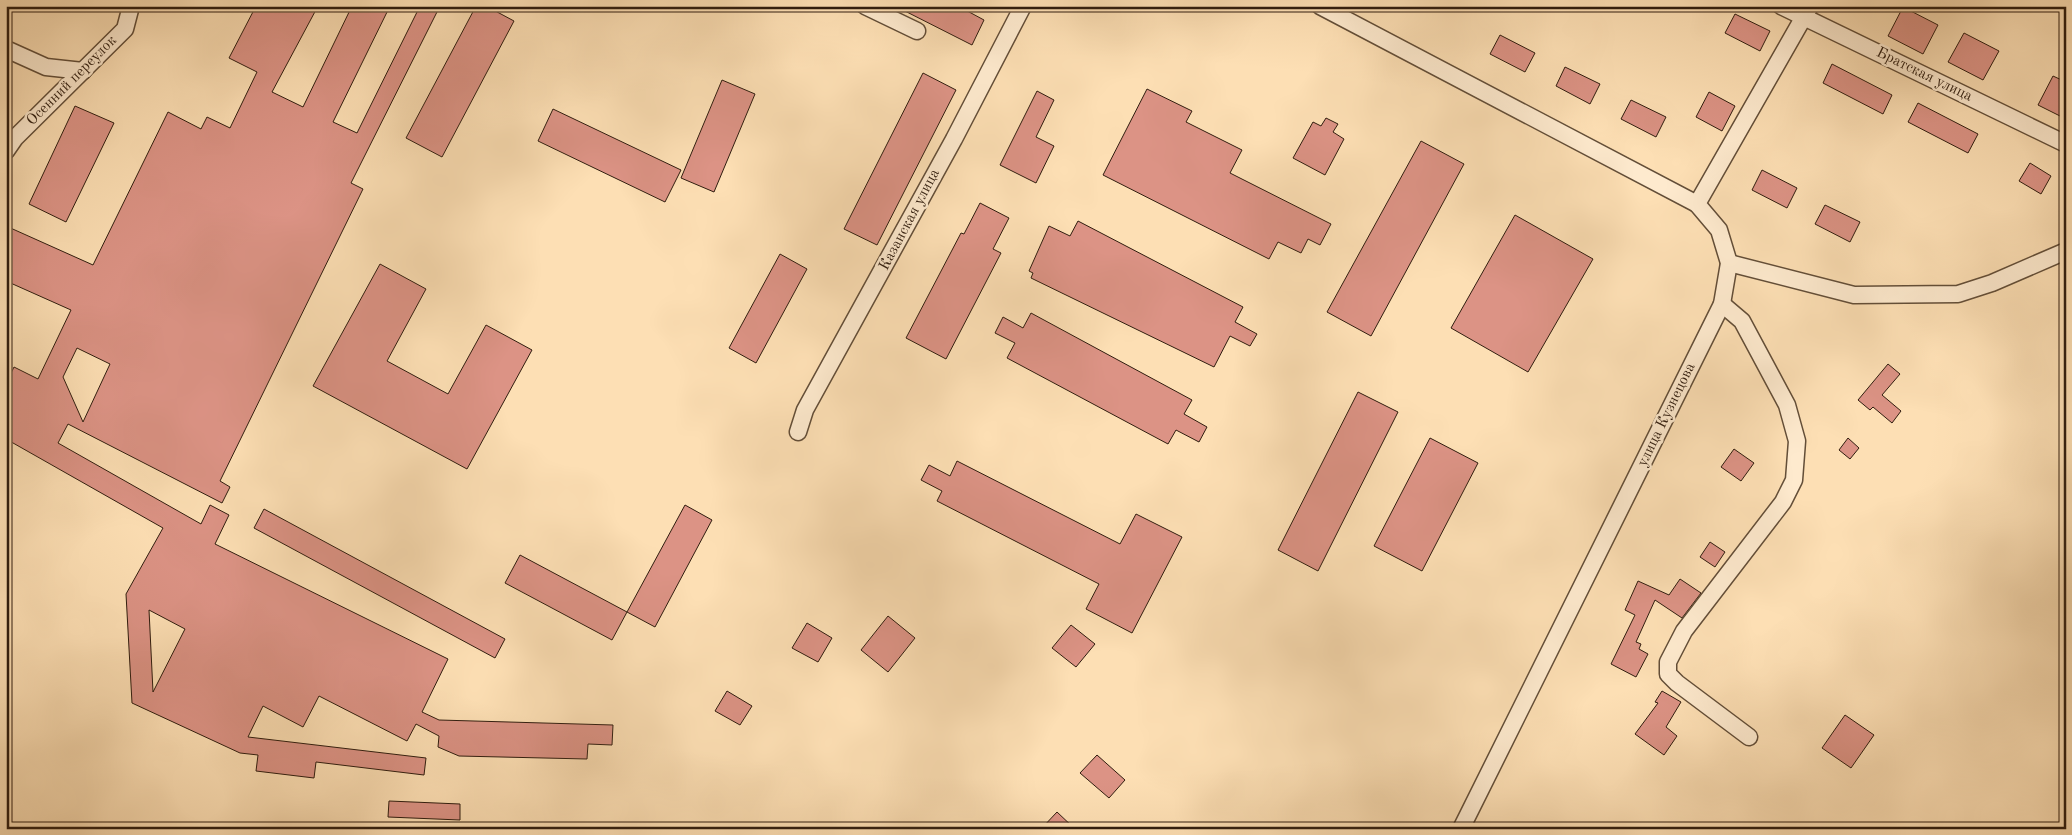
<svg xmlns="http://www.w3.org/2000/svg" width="2072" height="835" font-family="'Old Standard TT',serif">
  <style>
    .building { fill: #dc9385; stroke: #301d0f; fill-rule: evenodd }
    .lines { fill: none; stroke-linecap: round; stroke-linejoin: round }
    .minor-casing { stroke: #634e38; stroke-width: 19 }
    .minor { stroke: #feeace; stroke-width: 16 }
    .labels { text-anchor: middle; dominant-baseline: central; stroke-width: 5; stroke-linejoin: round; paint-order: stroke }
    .street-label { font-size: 15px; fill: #301d0f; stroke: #feeace }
  </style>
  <rect width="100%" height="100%" fill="#fddfb4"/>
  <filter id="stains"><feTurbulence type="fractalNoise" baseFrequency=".004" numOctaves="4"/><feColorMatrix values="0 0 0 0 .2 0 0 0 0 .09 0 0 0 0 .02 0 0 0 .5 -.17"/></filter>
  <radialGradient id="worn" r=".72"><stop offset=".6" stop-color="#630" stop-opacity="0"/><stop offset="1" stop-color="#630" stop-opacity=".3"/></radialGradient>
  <!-- building -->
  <g class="building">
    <path d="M 256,6 L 318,6 L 272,92 L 303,107 L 352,6 L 390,6 L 333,122 L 357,133 L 420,6 L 440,6 L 351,183 L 363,189 L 220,481 L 230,487 L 222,503 L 68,424 L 58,443 L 201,524 L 210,505 L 229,515 L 215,544 L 448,659 L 422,712 L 439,720 L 613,725 L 612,745 L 588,744 L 587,759 L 459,756 L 438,747 L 439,736 L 416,724 L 407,741 L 319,696 L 303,727 L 263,706 L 248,737 L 426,758 L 424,775 L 316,762 L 314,778 L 256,771 L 258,755 L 240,753 L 132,703 L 126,594 L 163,528 L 6,439 L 6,383 L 14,367 L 38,379 L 71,310 L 6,281 L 6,226 L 93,265 L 168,112 L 201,129 L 207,117 L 230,128 L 257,72 L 229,58 ZM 77,348 L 110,364 L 83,422 L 63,377 ZM 149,610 L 185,629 L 153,692 Z"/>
    <path d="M 476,6 L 486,6 L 514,21 L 442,157 L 406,138 Z"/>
    <path d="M 895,6 L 958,6 L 984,20 L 972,45 Z"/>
    <path d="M 1903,7 L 1938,25 L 1923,54 L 1888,36 Z"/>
    <path d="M 1735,14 L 1770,31 L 1760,51 L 1725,33 Z"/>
    <path d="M 1964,33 L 1999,51 L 1983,80 L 1948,62 Z"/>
    <path d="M 1500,35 L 1535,53 L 1525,72 L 1490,54 Z"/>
    <path d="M 1832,64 L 1892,95 L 1883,114 L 1823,83 Z"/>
    <path d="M 1565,67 L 1600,84 L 1590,104 L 1556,86 Z"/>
    <path d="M 923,73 L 956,90 L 877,245 L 844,229 Z"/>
    <path d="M 2053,76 L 2066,82 L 2066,119 L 2038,105 Z"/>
    <path d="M 722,80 L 755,94 L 714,192 L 681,178 Z"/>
    <path d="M 1147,89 L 1192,111 L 1186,122 L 1242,150 L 1230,173 L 1331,224 L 1320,245 L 1308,239 L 1301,253 L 1278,242 L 1269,259 L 1103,175 Z"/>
    <path d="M 1037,91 L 1054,100 L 1036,137 L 1054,146 L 1036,183 L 1000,165 Z"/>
    <path d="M 1709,92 L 1735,106 L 1722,131 L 1696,117 Z"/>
    <path d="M 1631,100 L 1666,117 L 1656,137 L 1621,119 Z"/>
    <path d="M 1918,103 L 1978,134 L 1968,153 L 1908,122 Z"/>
    <path d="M 75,106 L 114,123 L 66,222 L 29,204 Z"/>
    <path d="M 553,109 L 681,170 L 665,202 L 538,141 Z"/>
    <path d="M 1326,118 L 1338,124 L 1333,132 L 1344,139 L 1325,175 L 1293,158 L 1313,122 L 1321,126 Z"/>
    <path d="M 1421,141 L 1464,164 L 1371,336 L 1327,312 Z"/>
    <path d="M 2030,163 L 2051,176 L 2041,194 L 2019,181 Z"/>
    <path d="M 1762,170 L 1797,188 L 1787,208 L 1752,190 Z"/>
    <path d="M 980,203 L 1009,218 L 993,249 L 1001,253 L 946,359 L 906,338 L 961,233 L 964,234 Z"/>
    <path d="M 1825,205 L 1860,222 L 1850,242 L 1815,224 Z"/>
    <path d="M 1515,215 L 1593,259 L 1528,372 L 1451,328 Z"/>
    <path d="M 1078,221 L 1243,307 L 1235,322 L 1257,334 L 1250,346 L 1230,336 L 1214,367 L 1031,278 L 1033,273 L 1029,271 L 1049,226 L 1070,236 Z"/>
    <path d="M 780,254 L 807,269 L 756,363 L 729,348 Z"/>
    <path d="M 380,264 L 426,289 L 387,361 L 448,394 L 486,325 L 532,350 L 467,469 L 313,386 Z"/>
    <path d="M 1031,313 L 1192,400 L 1184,414 L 1207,427 L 1199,442 L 1176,430 L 1168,444 L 1007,358 L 1015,343 L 995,333 L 1003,317 L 1023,328 Z"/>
    <path d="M 1888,364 L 1900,374 L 1882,395 L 1901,411 L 1892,423 L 1873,407 L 1870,410 L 1858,400 Z"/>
    <path d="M 1358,392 L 1398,412 L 1318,571 L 1278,550 Z"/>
    <path d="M 1430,438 L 1478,463 L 1422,571 L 1374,546 Z"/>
    <path d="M 1848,438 L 1859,448 L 1850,459 L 1839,450 Z"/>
    <path d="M 1734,449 L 1754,463 L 1741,481 L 1721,467 Z"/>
    <path d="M 957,461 L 1120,544 L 1136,514 L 1182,537 L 1132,633 L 1086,609 L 1099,584 L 937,501 L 942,491 L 921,480 L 929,465 L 950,476 Z"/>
    <path d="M 685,505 L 712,520 L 655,627 L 627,612 Z"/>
    <path d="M 264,509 L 505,639 L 495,658 L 254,528 Z"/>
    <path d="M 1710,542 L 1725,552 L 1715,567 L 1700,557 Z"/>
    <path d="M 520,555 L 627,612 L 612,640 L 505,583 Z"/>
    <path d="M 1680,579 L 1701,593 L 1682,618 L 1655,600 L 1636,642 L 1641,644 L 1639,649 L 1648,654 L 1636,677 L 1611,664 L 1635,615 L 1625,610 L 1638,581 L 1669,595 Z"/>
    <path d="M 888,616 L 915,638 L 888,672 L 861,650 Z"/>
    <path d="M 807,623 L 832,638 L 818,662 L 792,648 Z"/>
    <path d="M 1071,625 L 1095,644 L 1076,667 L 1052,648 Z"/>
    <path d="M 727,691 L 752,706 L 740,725 L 715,711 Z"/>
    <path d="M 1662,691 L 1681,702 L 1666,727 L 1677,736 L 1664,755 L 1635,734 L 1658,703 L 1655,702 Z"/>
    <path d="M 1845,715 L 1874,735 L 1851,768 L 1822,748 Z"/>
    <path d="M 1097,755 L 1125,780 L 1109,798 L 1080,773 Z"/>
    <path d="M 389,801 L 460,804 L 460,820 L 388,817 Z"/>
    <path d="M 1057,812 L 1075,829 L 1041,829 Z"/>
  </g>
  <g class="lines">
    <defs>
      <g id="minor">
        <path d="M 865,6 L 917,31"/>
        <path d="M 1320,6 L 1697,204"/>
        <path d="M 1781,6 L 2066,144"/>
        <path d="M 6,49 L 46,67 L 83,71"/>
        <path d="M 6,151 L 15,138 L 125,29 L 131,6"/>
        <path d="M 1729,263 L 1854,295 L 1958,294 L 1992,283 L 2066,251"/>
        <path d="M 1722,304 L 1742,321 L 1787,405 L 1797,441 L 1794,480 L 1783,502 L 1684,631 L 1668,662 L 1668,674 L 1677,683 L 1749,737"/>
        <path d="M 798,432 L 805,410 L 954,139 L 1023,6"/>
        <path d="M 1461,829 L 1722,304 L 1729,263 L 1719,230 L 1697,204 L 1810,6"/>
      </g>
    </defs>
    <!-- minor casing -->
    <use href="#minor" class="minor-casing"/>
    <!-- minor -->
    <use href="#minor" class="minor"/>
  </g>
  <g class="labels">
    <!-- street labels -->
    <g class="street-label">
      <text transform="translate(1924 75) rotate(26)">Братская улица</text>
      <text transform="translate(72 81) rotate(-45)">Осенний переулок</text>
      <text transform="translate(910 220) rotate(-62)">Казанская улица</text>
      <text transform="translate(1667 415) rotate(-64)">улица Кузнецова</text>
    </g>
  </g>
  <!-- margin -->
  <rect width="2072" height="835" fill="none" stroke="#fddfb4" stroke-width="25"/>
  <rect x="8" y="8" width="2057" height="820" fill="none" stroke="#301d0f" stroke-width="2.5"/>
  <rect x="12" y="12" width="2047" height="810" fill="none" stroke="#301d0f"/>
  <rect width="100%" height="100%" filter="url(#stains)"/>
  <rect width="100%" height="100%" fill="url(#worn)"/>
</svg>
